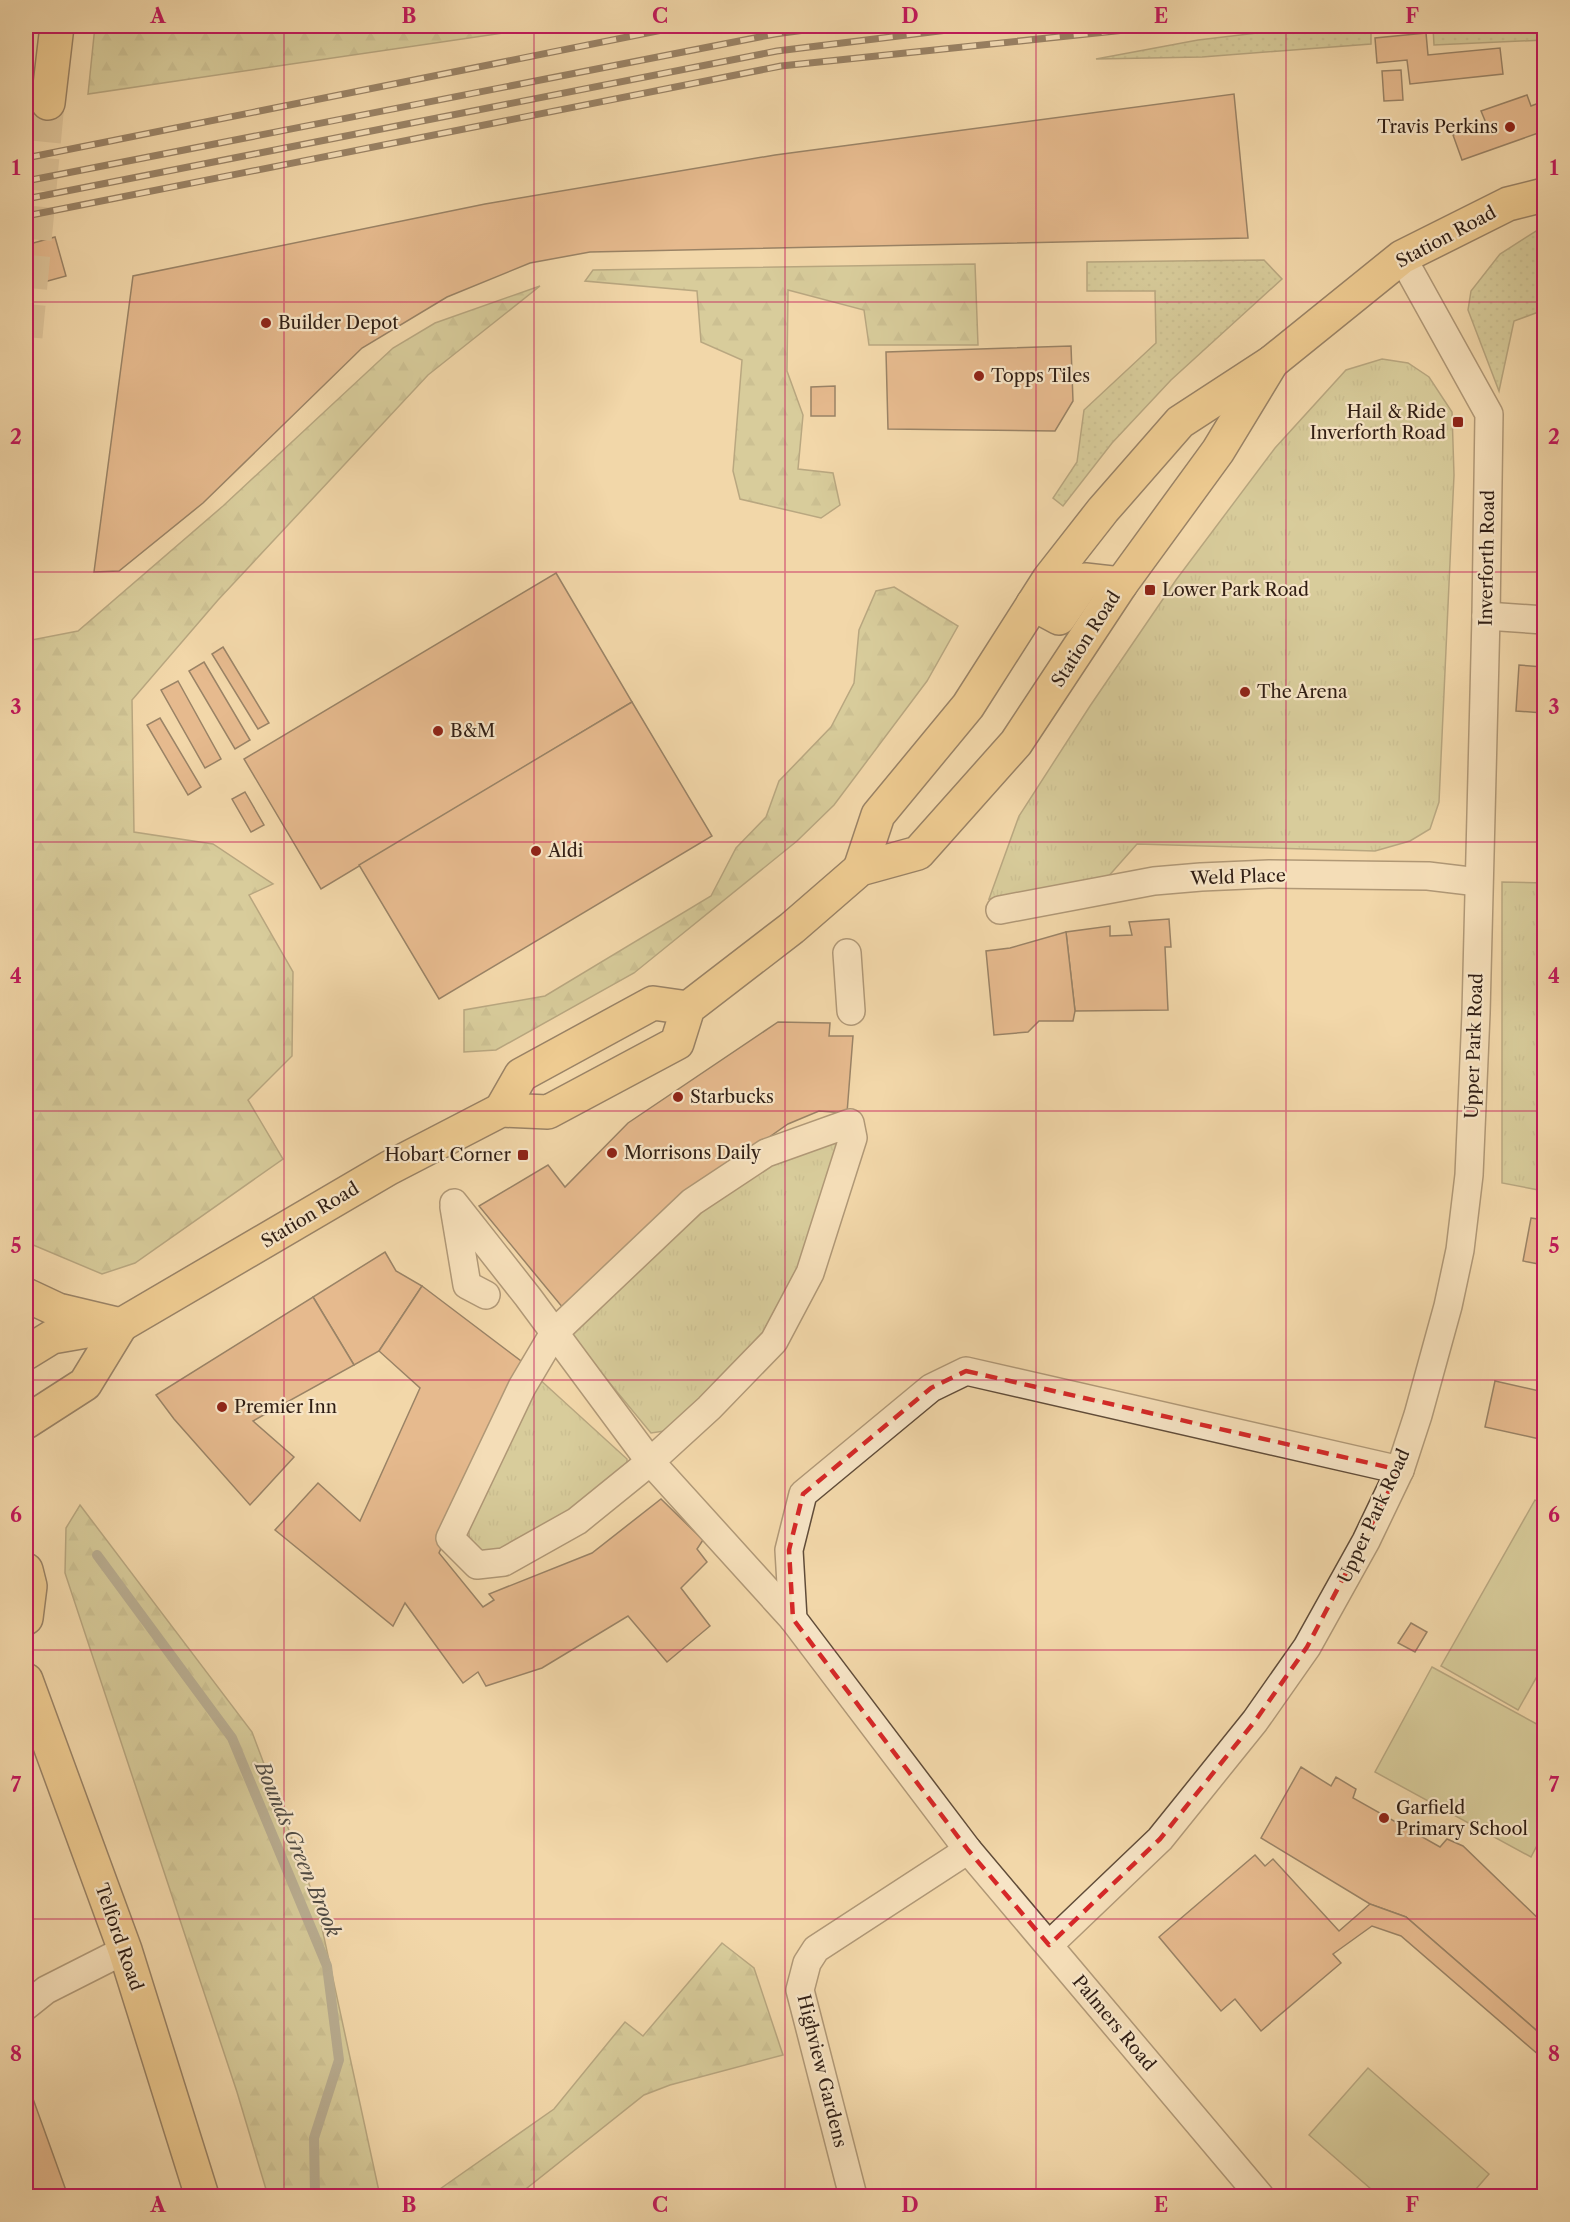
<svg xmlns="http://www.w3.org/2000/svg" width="1570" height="2222" font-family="'Libre Caslon Text',serif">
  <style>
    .grass { fill: url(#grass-dots); stroke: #746e4f; stroke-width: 1.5 }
    .forest { fill: url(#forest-firs); stroke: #746e4f; stroke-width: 1.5 }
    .park { fill: url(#park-tufts); stroke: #746e4f; stroke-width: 1.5 }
    .pitch { fill: #b8bf8a; stroke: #746e4f; stroke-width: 1.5 }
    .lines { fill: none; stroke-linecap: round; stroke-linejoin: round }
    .stream { stroke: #737a73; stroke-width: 10 }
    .building { fill: #d8986d; stroke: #301e14; stroke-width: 1.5 }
    .highway-tunnel { stroke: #cbb28b; stroke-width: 33; stroke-dasharray: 33 16; stroke-linecap: butt }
    .street-casing { stroke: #604c39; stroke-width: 30 }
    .primary-casing { stroke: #301e14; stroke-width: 36 }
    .highway-casing { stroke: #301e14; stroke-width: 36 }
    .street { stroke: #f7e5c7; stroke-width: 27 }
    .primary { stroke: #e9bc74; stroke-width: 33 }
    .highway { stroke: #e9bc74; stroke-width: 33 }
    .rail-casing { stroke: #301e14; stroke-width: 7 }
    .rail { stroke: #f7e5c7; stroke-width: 4.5; stroke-dasharray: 14; stroke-linecap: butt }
    .marked { fill: none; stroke: #d62828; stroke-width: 4.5; stroke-dasharray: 12 8; stroke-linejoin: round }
    .grid { fill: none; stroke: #c2185b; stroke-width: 1.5; stroke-opacity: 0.55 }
    .poi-dot { fill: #8f2418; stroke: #f7e5c7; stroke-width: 2 }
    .labels { text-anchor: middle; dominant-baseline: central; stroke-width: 4.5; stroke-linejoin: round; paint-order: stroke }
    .poi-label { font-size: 18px; fill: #301e14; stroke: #f7e5c7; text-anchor: start }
    .street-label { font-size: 18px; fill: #301e14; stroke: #f7e5c7 }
    .water-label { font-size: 20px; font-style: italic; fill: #514c44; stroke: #f7e5c7 }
    .neatline { fill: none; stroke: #c2185b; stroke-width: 2 }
    .grid-label { font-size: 20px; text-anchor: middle; font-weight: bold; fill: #c2185b }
  </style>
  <defs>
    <pattern id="grass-dots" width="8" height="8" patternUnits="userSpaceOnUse" patternTransform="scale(1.5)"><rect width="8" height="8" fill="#b8bf8a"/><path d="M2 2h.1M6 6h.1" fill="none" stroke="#9ea476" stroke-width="1.8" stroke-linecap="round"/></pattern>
    <pattern id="forest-firs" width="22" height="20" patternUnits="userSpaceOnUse" patternTransform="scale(1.5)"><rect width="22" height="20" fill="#b8bf8a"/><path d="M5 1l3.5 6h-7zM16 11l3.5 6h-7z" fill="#9ea476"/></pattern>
    <pattern id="park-tufts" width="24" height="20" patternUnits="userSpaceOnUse" patternTransform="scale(1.5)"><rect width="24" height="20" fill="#b8bf8a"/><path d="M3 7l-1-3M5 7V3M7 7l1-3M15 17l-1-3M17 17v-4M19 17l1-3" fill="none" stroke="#9ea476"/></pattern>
  </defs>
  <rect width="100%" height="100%" fill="#f2d7a9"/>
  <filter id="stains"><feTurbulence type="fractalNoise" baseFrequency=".00333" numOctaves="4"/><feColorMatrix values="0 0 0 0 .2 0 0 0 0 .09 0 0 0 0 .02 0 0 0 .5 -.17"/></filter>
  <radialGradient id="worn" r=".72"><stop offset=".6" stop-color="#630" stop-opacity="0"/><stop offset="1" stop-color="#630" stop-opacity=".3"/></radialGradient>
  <!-- grass -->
  <g class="grass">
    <path d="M 1315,26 L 1544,26 L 1544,40 L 1434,45 L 1433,27 L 1371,33 L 1371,44 L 1202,57 L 1096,59 L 1198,40 Z"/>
    <path d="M 1544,226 L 1544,310 L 1514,321 L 1499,391 L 1468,310 L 1471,291 L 1500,254 Z"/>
    <path d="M 1264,260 L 1282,279 L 1171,380 L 1112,443 L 1063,506 L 1053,498 L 1077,462 L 1084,410 L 1156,343 L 1155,291 L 1087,291 L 1087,262 Z"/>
  </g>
  <!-- forest -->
  <g class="forest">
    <path d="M 95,26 L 550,26 L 88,94 Z"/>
    <path d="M 975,264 L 978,345 L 869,345 L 864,310 L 788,290 L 787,371 L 803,415 L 798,469 L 833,473 L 840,505 L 821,518 L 740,499 L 733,471 L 742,360 L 701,342 L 697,291 L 585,281 L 593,270 Z"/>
    <path d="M 540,286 L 428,375 L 218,600 L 132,700 L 134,832 L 213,844 L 273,884 L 249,895 L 293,972 L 292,1056 L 248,1100 L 283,1159 L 135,1263 L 102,1274 L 26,1242 L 26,641 L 78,631 L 223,506 L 393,348 L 435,323 Z"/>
    <path d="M 894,587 L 958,626 L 927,681 L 834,805 L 797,841 L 634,973 L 496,1050 L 464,1052 L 464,1010 L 545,996 L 711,896 L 736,848 L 766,817 L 779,781 L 831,727 L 854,683 L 859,630 L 876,591 Z"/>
    <path d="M 80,1505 L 252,1732 L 317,1905 L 380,2196 L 268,2196 L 237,2092 L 65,1573 L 66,1528 Z"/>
    <path d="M 722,1943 L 754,1968 L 783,2055 L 670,2085 L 644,2095 L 517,2196 L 430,2196 L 554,2109 L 625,2022 L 643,2036 Z"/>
  </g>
  <!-- park -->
  <g class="park">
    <path d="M 1382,359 L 1408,363 L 1429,377 L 1452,412 L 1454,475 L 1439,802 L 1430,829 L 1410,841 L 1375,851 L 1137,844 L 1106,879 L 989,899 L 1019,816 L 1090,706 L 1176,580 L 1275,448 L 1346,370 Z"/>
    <path d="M 1502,882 L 1544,883 L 1544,1191 L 1502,1183 Z"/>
    <path d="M 851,1132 L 826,1218 L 753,1361 L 671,1430 L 651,1433 L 565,1329 L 720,1183 Z"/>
    <path d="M 537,1377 L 627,1459 L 627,1471 L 539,1539 L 489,1564 L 470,1544 L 468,1523 Z"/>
  </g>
  <!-- pitch -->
  <g class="pitch">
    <path d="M 1535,1500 L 1544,1506 L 1544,1664 L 1518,1710 L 1441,1666 Z"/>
    <path d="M 1432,1667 L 1544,1728 L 1544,1832 L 1531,1857 L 1375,1772 Z"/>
    <path d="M 1368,2068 L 1489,2174 L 1470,2196 L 1379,2196 L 1309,2135 Z"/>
  </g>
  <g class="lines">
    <!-- stream -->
    <path class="stream" d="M 97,1555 L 232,1738 L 327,1966 L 339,2060 L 314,2138 L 315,2196"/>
  </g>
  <!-- building -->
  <g class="building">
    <path d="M 1426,33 L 1428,55 L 1500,48 L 1503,74 L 1410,84 L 1407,60 L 1377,63 L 1375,38 Z"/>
    <path d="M 1401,70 L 1403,100 L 1384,101 L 1382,71 Z"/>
    <path d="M 1234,94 L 1248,238 L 590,252 L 530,263 L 447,297 L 362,348 L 203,503 L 119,571 L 94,572 L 133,276 L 485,204 L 775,155 Z"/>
    <path d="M 1527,95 L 1531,106 L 1544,101 L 1544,131 L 1462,160 L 1453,135 L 1486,123 L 1481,111 Z"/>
    <path d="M 55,237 L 66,276 L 26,287 L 26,245 Z"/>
    <path d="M 1071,346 L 1073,401 L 1055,431 L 888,429 L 886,352 Z"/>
    <path d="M 835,386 L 835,416 L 811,416 L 811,387 Z"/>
    <path d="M 556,573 L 632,702 L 321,889 L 244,759 Z"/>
    <path d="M 223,647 L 269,723 L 258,729 L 212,654 Z"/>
    <path d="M 1544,655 L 1543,713 L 1516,711 L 1519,665 L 1543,667 Z"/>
    <path d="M 204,662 L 250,740 L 235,749 L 189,671 Z"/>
    <path d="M 178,681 L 221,759 L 205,768 L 161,690 Z"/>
    <path d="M 632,702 L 712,836 L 439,999 L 359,865 Z"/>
    <path d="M 160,718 L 201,787 L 188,795 L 147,725 Z"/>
    <path d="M 1539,787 L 1544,788 L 1544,854 L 1537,853 Z"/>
    <path d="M 245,792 L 264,825 L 251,832 L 232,799 Z"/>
    <path d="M 1169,919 L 1171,947 L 1165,947 L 1168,1010 L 1075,1011 L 1066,932 L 1110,926 L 1110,936 L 1132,935 L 1129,922 Z"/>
    <path d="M 1066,932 L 1075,1011 L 1073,1021 L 1039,1021 L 1028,1032 L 994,1035 L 986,951 L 1010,948 Z"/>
    <path d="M 778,1022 L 830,1023 L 829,1036 L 853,1036 L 847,1113 L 819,1111 L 788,1124 L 705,1182 L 568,1314 L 479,1206 L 548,1165 L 565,1187 L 628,1123 Z"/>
    <path d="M 1531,1218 L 1544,1220 L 1544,1265 L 1523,1261 Z"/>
    <path d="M 385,1252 L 396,1271 L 422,1286 L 379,1351 L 354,1365 L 313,1297 Z"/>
    <path d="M 422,1286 L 533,1370 L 495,1427 L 439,1553 L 483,1607 L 494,1600 L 489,1594 L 592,1553 L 661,1499 L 703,1540 L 697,1549 L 707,1562 L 681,1588 L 710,1626 L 667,1662 L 628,1616 L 542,1668 L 486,1686 L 478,1672 L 463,1683 L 405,1603 L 393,1626 L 275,1530 L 318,1483 L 360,1521 L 420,1388 L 379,1351 Z"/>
    <path d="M 313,1297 L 354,1365 L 253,1421 L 294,1457 L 250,1505 L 174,1419 L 156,1395 Z"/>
    <path d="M 1495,1381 L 1544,1392 L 1544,1440 L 1485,1427 Z"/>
    <path d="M 1411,1623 L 1427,1632 L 1415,1652 L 1398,1643 Z"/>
    <path d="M 1301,1767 L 1331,1786 L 1336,1777 L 1356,1789 L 1353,1798 L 1440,1847 L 1447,1839 L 1463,1846 L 1544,1924 L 1544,2037 L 1406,1917 L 1370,1904 L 1261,1838 Z"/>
    <path d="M 1255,1855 L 1265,1866 L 1273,1859 L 1339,1931 L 1370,1904 L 1406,1917 L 1544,2037 L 1544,2050 L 1540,2056 L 1401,1936 L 1372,1926 L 1333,1954 L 1341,1963 L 1261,2031 L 1235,1999 L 1221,2011 L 1159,1937 Z"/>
    <path d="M 32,2096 L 68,2196 L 26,2196 L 26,2099 Z"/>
  </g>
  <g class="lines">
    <!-- highway-tunnel -->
    <path class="highway-tunnel" d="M 26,337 L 48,103"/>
    <defs>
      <g id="street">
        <path d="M 1486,616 L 1544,620"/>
        <path d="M 1000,910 L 1154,881 L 1201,877 L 1269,874 L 1428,876 L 1478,882"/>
        <path d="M 847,953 L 851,1011"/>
        <path d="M 850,1123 L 853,1138 L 810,1273 L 774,1341 L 709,1408 L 651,1461 L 577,1521 L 504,1562 L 477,1565 L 450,1538 L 522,1387 L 554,1333 L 692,1202 L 766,1153 Z"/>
        <path d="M 454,1203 L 528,1297 L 648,1459 L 793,1619"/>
        <path d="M 454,1207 L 467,1285 L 486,1295"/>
        <path d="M 1049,1945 L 1160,1839 L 1255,1721 L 1307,1647 L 1366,1541 L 1400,1470 L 1418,1415 L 1448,1306 L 1460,1250 L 1469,1175 L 1476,1013 L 1486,616 L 1489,414 L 1402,257"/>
        <path d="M 26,2006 L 46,1990 L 125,1950"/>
        <path d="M 853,2196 L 800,1990 L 807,1963 L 816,1949 L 968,1850"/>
        <path d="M 1260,2196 L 968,1850 L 793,1619 L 789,1550 L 803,1494 L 931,1388 L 966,1371 L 1400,1470"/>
      </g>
      <g id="primary">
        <path d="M 1033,604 L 1059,618 L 1085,580 L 1121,584"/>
        <path d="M 860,869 L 878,815 L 968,706 L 1049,579 L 1103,510 L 1180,422 L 1272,362 L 1402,257 L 1508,204 L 1544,195"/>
        <path d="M 501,1110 L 521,1075 L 653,1003 L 688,1008"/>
        <path d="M 26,1353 L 52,1337 L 121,1325 L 389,1168 L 501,1110 L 548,1112 L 677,1043 L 688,1008 L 792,928 L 860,869 L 918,853 L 1016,743 L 1121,584 L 1218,451 L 1272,362"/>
        <path d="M 26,1422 L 85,1384 L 121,1325"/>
      </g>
      <g id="highway">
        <path d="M 48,103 L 57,26"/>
        <path d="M 26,1295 L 58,1310 L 121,1325"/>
        <path d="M 26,1570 L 30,1586 L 26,1618"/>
        <path d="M 26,1680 L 125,1950 L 202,2196"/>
      </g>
    </defs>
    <!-- street casing -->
    <use href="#street" class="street-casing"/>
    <!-- primary casing -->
    <use href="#primary" class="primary-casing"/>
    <!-- highway casing -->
    <use href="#highway" class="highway-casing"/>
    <!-- street -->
    <use href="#street" class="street"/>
    <!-- primary -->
    <use href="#primary" class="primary"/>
    <!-- highway -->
    <use href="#highway" class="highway"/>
    <defs>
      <g id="rail">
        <path d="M 26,158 L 682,26"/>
        <path d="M 26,181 L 775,34 L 835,26"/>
        <path d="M 26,199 L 777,51 L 980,26"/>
        <path d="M 26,216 L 781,66 L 1163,26"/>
      </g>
    </defs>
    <!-- rail casing -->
    <use href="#rail" class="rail-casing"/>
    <!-- rail -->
    <use href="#rail" class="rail"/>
  </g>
  <!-- marked area -->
  <path d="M0 0H1570V2222H0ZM 966,1371 L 1400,1470 L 1307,1647 L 1255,1721 L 1160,1839 L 1049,1945 L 968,1850 L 793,1619 L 789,1550 L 803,1494 L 931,1388 Z" fill="#f2d7a9" fill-opacity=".55" fill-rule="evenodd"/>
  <path class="marked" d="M 966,1371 L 1400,1470 L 1307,1647 L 1255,1721 L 1160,1839 L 1049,1945 L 968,1850 L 793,1619 L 789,1550 L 803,1494 L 931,1388 Z"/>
  <!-- grid -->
  <path class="grid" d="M 284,26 L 284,2196M 534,26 L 534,2196M 785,26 L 785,2196M 1036,26 L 1036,2196M 1286,26 L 1286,2196M 26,302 L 1544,302M 26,572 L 1544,572M 26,842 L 1544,842M 26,1111 L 1544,1111M 26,1380 L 1544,1380M 26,1650 L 1544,1650M 26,1919 L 1544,1919"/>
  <!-- markers -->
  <g class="poi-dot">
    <circle cx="1510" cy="127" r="6"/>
    <circle cx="266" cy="323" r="6"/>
    <circle cx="979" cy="376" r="6"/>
    <rect x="1452" y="416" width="12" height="12" rx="3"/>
    <rect x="1144" y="584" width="12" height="12" rx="3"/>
    <circle cx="1245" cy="692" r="6"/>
    <circle cx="438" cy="731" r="6"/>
    <circle cx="536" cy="851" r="6"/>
    <circle cx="678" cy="1097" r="6"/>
    <circle cx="612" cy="1153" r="6"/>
    <rect x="517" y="1149" width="12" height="12" rx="3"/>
    <circle cx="222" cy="1407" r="6"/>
    <circle cx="1384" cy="1818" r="6"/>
  </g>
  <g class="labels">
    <!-- poi labels -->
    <g class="poi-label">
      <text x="1498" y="127" text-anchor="end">Travis Perkins</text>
      <text x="278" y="323">Builder Depot</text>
      <text x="991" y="376">Topps Tiles</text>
      <text x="1446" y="412" text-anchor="end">Hail &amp; Ride<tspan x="1446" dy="21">Inverforth Road</tspan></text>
      <text x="1162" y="590">Lower Park Road</text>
      <text x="1257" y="692">The Arena</text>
      <text x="450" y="731">B&amp;M</text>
      <text x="548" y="851">Aldi</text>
      <text x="690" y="1097">Starbucks</text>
      <text x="624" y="1153">Morrisons Daily</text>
      <text x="511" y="1155" text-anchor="end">Hobart Corner</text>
      <text x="234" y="1407">Premier Inn</text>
      <text x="1396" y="1808">Garfield<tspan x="1396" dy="21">Primary School</tspan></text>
    </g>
    <!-- street labels -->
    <g class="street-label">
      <text transform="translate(1446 237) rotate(-28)">Station Road</text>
      <text transform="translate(1487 558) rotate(-89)">Inverforth Road</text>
      <text transform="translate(1086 639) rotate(-57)">Station Road</text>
      <text transform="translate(1238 877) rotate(-2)">Weld Place</text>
      <text transform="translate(1474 1046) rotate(-88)">Upper Park Road</text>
      <text transform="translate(310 1215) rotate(-31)">Station Road</text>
      <text transform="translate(1374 1516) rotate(-65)">Upper Park Road</text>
      <text transform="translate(119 1937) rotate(71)">Telford Road</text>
      <text transform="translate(1114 2023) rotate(50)">Palmers Road</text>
      <text transform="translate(822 2071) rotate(76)">Highview Gardens</text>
    </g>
    <!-- water labels -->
    <g class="water-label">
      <text transform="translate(298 1849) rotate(67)">Bounds Green Brook</text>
    </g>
  </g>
  <!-- margin -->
  <rect width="1570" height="2222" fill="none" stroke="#f2d7a9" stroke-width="66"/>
  <rect x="33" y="33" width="1504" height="2156" class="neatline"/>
  <g class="grid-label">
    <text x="158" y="23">A</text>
    <text x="409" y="23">B</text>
    <text x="660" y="23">C</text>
    <text x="910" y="23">D</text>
    <text x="1161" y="23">E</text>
    <text x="1412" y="23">F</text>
    <text x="16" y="175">1</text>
    <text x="1554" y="175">1</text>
    <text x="16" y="444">2</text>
    <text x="1554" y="444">2</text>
    <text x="16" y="714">3</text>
    <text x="1554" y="714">3</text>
    <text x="16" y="983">4</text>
    <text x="1554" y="983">4</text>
    <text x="16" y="1253">5</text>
    <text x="1554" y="1253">5</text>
    <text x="16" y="1522">6</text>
    <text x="1554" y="1522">6</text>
    <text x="16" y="1792">7</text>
    <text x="1554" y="1792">7</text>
    <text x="16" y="2061">8</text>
    <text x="1554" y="2061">8</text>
    <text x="158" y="2212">A</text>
    <text x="409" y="2212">B</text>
    <text x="660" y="2212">C</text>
    <text x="910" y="2212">D</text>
    <text x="1161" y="2212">E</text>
    <text x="1412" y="2212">F</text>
  </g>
  <rect width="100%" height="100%" filter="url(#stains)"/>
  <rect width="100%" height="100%" fill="url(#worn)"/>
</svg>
